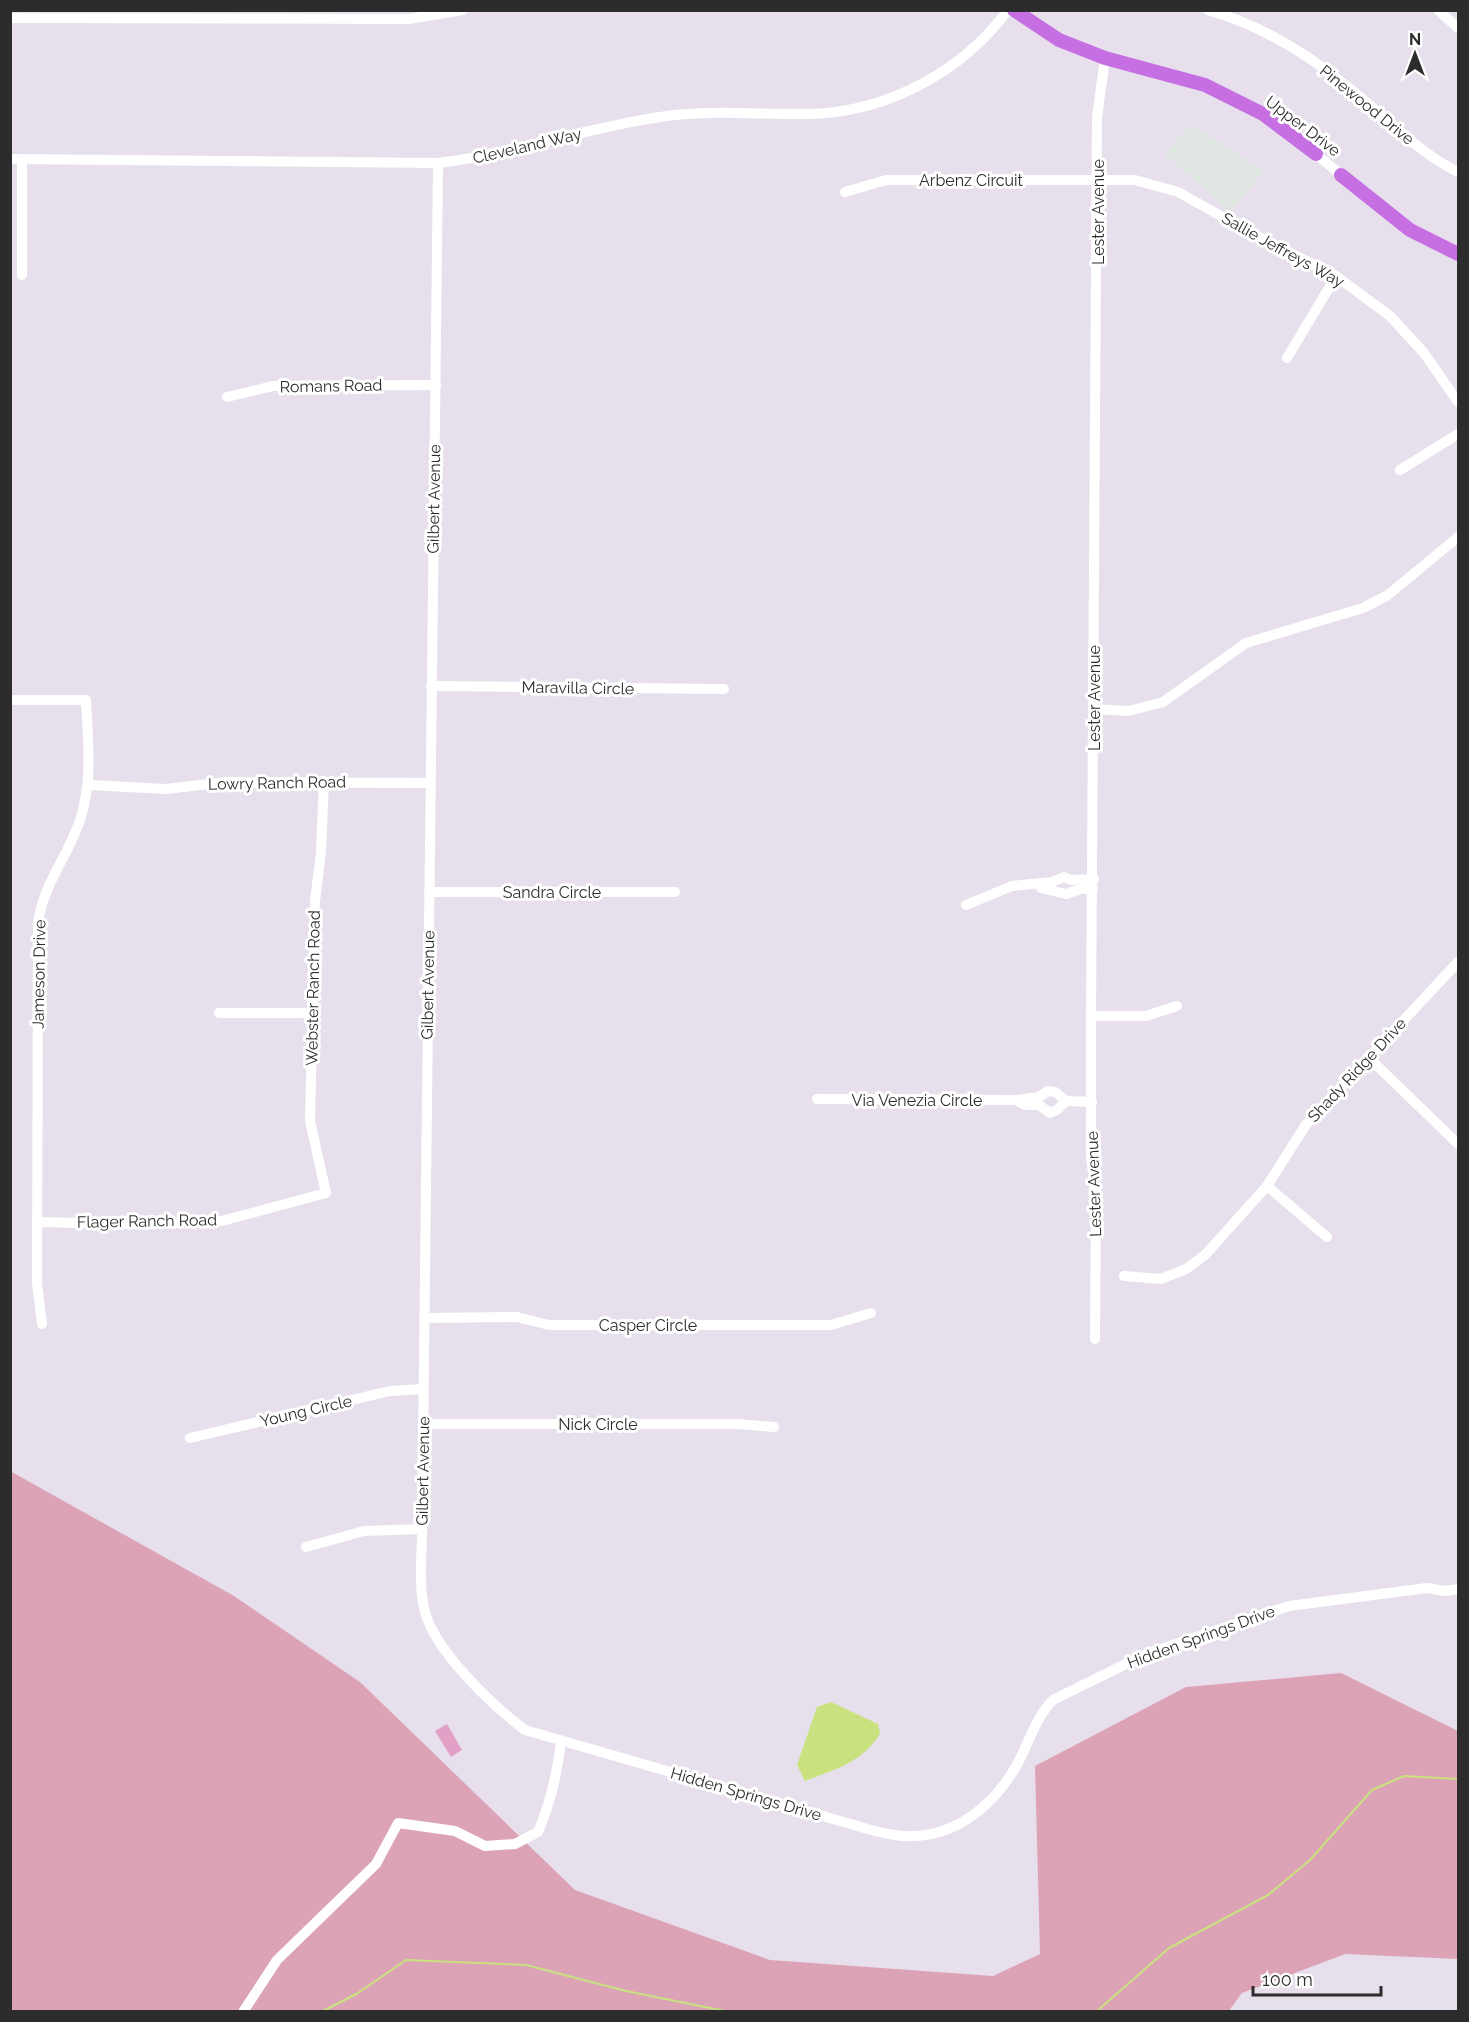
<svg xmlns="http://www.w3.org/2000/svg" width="1469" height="2022" font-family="Raleway,sans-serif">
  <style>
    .industrial { fill: #dfe5e1 }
    .green { fill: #dca3b7 }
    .pitch { fill: #e2a0c7 }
    .water { fill: #c9e27f }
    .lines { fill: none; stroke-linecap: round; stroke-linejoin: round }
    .stream { stroke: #c9e27f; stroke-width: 2 }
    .minor { stroke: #fff; stroke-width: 10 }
    .major { stroke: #c66fe2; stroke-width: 14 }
    .labels { text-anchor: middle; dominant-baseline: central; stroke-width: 6; stroke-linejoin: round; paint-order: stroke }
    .street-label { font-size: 16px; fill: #2c2c2c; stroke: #fff }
  </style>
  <rect width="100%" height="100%" fill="#e7e0ec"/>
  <!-- industrial -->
  <path class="industrial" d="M 1191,124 L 1264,171 L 1231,212 L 1164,154 Z"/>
  <!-- green -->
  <path class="green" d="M 10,1471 L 234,1596 L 360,1682 L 575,1890 L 770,1960 L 993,1976 L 1040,1954 L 1035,1766 L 1186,1687 L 1341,1673 L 1458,1731 L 1458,1959 L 1345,1954 L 1242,1993 L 1228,2012 L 11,2011 Z"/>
  <!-- pitch -->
  <path class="pitch" d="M 447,1724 L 462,1750 L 451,1757 L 435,1731 Z"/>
  <!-- water -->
  <path class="water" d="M 831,1702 L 878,1724 L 880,1734 C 861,1763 836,1769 805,1781 L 797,1765 L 817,1707 Z"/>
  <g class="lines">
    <!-- stream -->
    <g class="stream">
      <path d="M 321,2012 L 358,1993 L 406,1960 L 526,1965 L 626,1991 L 730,2012"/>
      <path d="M 1096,2012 L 1169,1948 L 1268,1895 L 1310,1860 L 1372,1790 L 1404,1776 L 1458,1779"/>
    </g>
    <!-- minor -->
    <g class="minor">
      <path d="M 1208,10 C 1260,25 1308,54 1349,88 C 1386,117 1416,151 1458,172"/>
      <path d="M 1438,10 L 1458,28"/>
      <path d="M 10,18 L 409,19 L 463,10"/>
      <path d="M 1316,154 L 1341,175"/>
      <path d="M 10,159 L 438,163 C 513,154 585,128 660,117 C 709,109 760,115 810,114 C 887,112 962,72 1008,10"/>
      <path d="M 22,159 L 22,275"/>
      <path d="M 438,163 L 422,1529 C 422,1555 418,1586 425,1612 C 435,1651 493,1706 525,1730 L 854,1825 C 867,1829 881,1833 894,1835 C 951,1843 995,1807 1020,1759 C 1030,1739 1037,1716 1053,1700 L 1146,1654 L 1289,1606 L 1427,1588 L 1445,1591 L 1458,1589"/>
      <path d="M 845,192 L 886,180 L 1135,180 L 1178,192 L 1253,234 L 1336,276 L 1390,316 L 1424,353 L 1458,402"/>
      <path d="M 1287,358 L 1336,276"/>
      <path d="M 227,397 L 273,386 L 436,385"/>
      <path d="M 1400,470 L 1458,434"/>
      <path d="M 431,686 L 724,689"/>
      <path d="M 10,700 L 86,700 C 88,740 93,781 80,820 C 68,857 45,880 38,922 L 37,1283 L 42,1324"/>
      <path d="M 1093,709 L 1129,711 L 1163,702 L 1246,643 L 1363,608 L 1388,595 L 1458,537"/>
      <path d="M 89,785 L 166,789 L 226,782 L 430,783"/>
      <path d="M 1041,888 L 1066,894 L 1080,889 L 1093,889"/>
      <path d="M 429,892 L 675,892"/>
      <path d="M 966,905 L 1012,886 L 1052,882 L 1064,877 L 1071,880 L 1094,879"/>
      <path d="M 219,1013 L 311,1013"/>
      <path d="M 1091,1016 L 1146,1016 L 1177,1006"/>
      <path d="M 1369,1058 L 1458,1144"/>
      <path d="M 817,1099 L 1016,1100 L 1039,1097 L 1048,1091 L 1055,1092 L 1066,1101 L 1092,1102"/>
      <path d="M 1016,1100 L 1025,1105 L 1039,1105 L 1050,1113 L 1057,1110 L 1066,1101"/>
      <path d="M 1267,1186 L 1327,1237"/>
      <path d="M 37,1222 L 120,1224 L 222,1221 L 326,1193 L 310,1121 L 315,901 L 321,852 L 324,781"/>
      <path d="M 1124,1276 L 1161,1279 L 1186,1269 L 1205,1255 L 1267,1186 L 1305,1126 L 1458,962"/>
      <path d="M 424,1318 L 517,1317 L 549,1325 L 831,1325 L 871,1313"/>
      <path d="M 1095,1339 L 1096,1194 L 1091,1157 L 1091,1016 L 1097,117 L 1105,58"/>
      <path d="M 423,1424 L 738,1424 L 774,1427"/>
      <path d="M 190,1438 L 390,1391 L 423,1389"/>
      <path d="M 306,1547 L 364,1531 L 422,1529"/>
      <path d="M 243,2012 L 277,1960 L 376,1864 L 398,1823 L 455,1831 L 485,1846 L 515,1844 L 538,1832 C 551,1802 557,1775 561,1742"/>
    </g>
    <!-- major -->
    <g class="major">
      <path d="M 1014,10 L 1059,40 L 1105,58 L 1205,85 L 1263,114 L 1316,154"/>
      <path d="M 1341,175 L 1410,230 L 1458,254"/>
    </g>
  </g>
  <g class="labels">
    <!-- street labels -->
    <g class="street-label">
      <text transform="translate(1367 105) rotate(39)">Pinewood Drive</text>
      <text transform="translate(1303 126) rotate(37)">Upper Drive</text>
      <text transform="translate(527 146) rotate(-13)">Cleveland Way</text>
      <text x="971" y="180">Arbenz Circuit</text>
      <text transform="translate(1098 212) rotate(-90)">Lester Avenue</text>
      <text transform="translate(1283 250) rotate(29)">Sallie Jeffreys Way</text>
      <text transform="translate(331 386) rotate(-1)">Romans Road</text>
      <text transform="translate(434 499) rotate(-89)">Gilbert Avenue</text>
      <text transform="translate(578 688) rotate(1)">Maravilla Circle</text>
      <text transform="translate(1094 698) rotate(-90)">Lester Avenue</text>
      <text transform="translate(277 783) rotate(-1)">Lowry Ranch Road</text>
      <text x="552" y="892">Sandra Circle</text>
      <text transform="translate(39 974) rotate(-89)">Jameson Drive</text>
      <text transform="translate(428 985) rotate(-89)">Gilbert Avenue</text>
      <text transform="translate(313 988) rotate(-89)">Webster Ranch Road</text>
      <text transform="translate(1357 1070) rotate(-47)">Shady Ridge Drive</text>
      <text x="917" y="1100">Via Venezia Circle</text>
      <text transform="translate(1094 1184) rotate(-92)">Lester Avenue</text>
      <text transform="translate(147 1221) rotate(-1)">Flager Ranch Road</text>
      <text x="648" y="1325">Casper Circle</text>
      <text transform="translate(306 1411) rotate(-13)">Young Circle</text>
      <text x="598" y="1424">Nick Circle</text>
      <text transform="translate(423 1471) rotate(-89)">Gilbert Avenue</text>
      <text transform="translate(1201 1637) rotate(-20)">Hidden Springs Drive</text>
      <text transform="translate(746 1794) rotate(16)">Hidden Springs Drive</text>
    </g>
  </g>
  <!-- border -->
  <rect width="1469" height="2022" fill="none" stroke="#2c2c2c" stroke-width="24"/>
  <!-- north arrow -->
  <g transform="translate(1415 54)" stroke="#ffffff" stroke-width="4.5" paint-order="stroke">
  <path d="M0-4.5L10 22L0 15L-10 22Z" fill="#2c2c2c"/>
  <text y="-9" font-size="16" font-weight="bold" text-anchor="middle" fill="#2c2c2c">N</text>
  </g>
  <!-- scale -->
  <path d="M1253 1986v9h128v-9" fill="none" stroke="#2c2c2c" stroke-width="3"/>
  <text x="1262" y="1986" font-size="18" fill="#2c2c2c" stroke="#ffffff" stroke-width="4.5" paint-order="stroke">100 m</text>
</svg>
